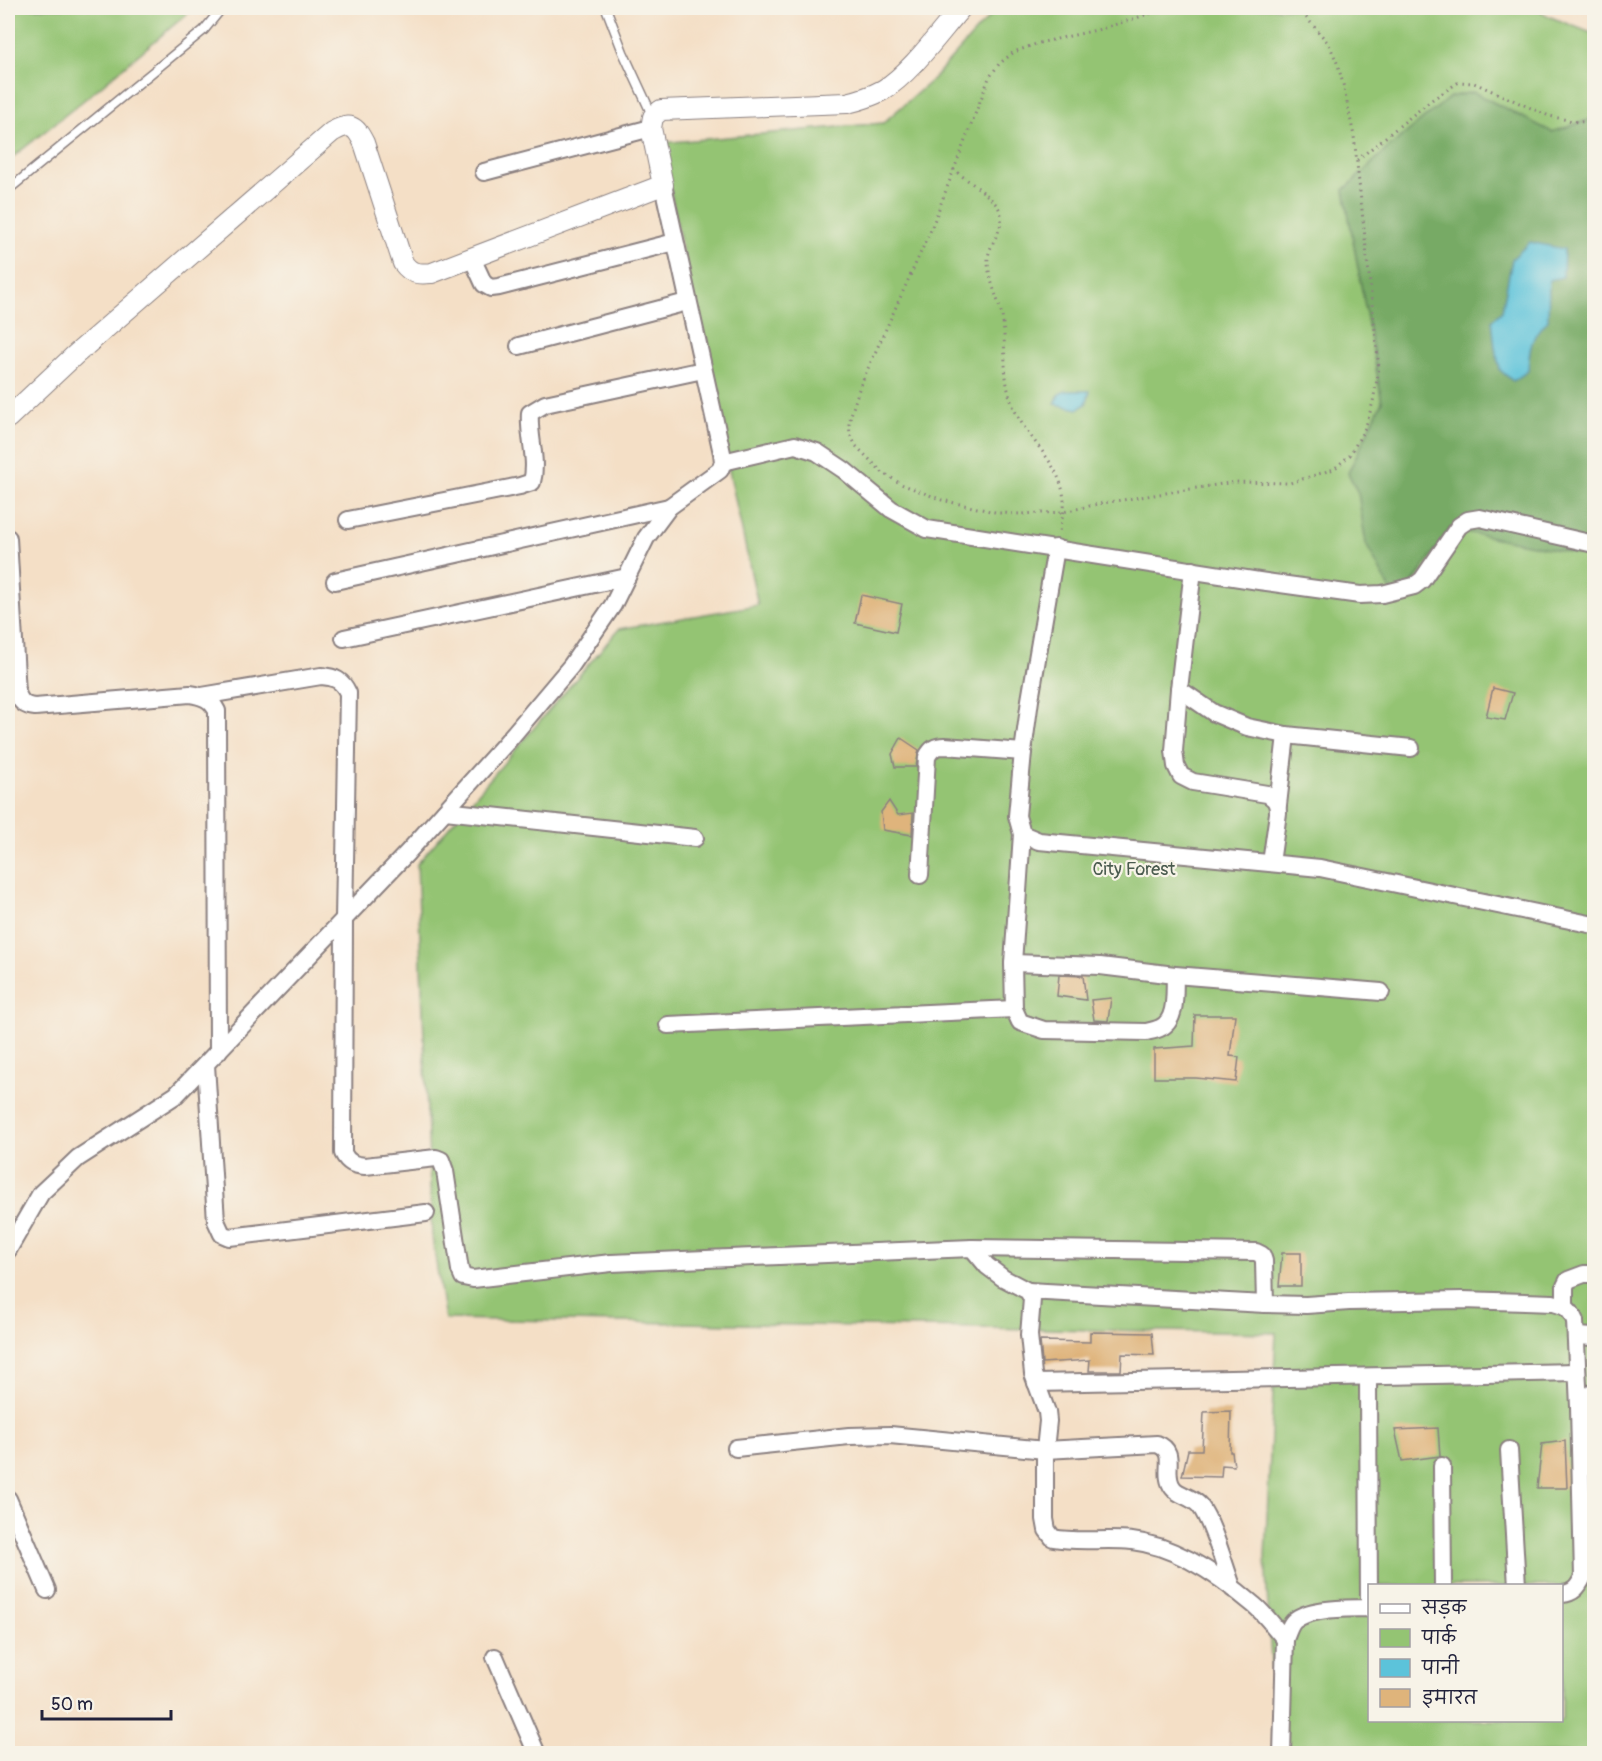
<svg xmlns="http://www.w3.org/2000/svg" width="1602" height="1761" font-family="Pangolin,'Playpen Sans Deva',sans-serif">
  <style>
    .green { fill: #94c473; stroke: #5b7357; stroke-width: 1.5; fill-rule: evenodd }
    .forest { fill: #77aa65; stroke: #4c6650; stroke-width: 1.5 }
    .water { fill: #5cc3da; stroke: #3f728a; stroke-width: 1.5 }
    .building { fill: #dfb47b }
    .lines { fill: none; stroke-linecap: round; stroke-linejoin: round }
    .service-casing { stroke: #8b8080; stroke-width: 11 }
    .minor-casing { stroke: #8b8080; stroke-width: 20 }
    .tertiary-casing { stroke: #8b8080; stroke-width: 22 }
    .path { stroke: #8b8080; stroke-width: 3; stroke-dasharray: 1.5 4.5; stroke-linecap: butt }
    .service { stroke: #fff; stroke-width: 8 }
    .minor { stroke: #fff; stroke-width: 16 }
    .tertiary { stroke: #fff; stroke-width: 20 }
    .labels { text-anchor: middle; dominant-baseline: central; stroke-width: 4.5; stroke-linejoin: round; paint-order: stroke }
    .park-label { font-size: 18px; fill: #4a5b4f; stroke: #f7f3e8 }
  </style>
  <rect width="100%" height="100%" fill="#f7f3e8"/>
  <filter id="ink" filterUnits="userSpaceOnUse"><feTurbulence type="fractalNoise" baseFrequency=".0167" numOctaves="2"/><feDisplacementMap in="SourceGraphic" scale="12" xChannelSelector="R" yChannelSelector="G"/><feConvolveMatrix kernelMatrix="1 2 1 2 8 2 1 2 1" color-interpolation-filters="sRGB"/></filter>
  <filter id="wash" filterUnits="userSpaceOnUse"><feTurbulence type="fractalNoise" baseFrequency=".008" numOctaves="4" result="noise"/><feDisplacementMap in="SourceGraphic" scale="24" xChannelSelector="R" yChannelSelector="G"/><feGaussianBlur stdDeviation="1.35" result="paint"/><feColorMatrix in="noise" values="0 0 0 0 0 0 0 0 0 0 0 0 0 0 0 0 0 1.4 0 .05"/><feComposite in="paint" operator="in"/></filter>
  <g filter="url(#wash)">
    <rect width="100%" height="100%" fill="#f4dfc6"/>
    <!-- green -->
    <g class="green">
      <path d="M 8,8 L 194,8 L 94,92 L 8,161 Z"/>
      <path d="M 997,8 L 1536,8 L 1548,16 L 1594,34 L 1594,1753 L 1274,1753 L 1276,1744 L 1265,1557 L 1276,1333 L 445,1319 L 432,1237 L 417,864 L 619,629 L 758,605 L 689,285 L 661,143 L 883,123 L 932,80 ZM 1370,1586 L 1562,1586 L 1562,1720 L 1370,1720 Z"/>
    </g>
    <!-- forest -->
    <path class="forest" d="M 1473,92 L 1552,132 L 1594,118 L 1594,557 L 1450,529 L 1398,604 L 1366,544 L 1358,493 L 1348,473 L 1382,402 L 1344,190 L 1388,148 L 1450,97 Z"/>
    <!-- water -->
    <g class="water">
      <path d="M 1530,242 L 1564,249 L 1563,277 L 1549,280 L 1548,321 C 1531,333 1529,351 1528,371 L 1513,381 L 1500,370 L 1495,348 L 1492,320 L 1502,311 L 1512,259 Z"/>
      <path d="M 1066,391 L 1090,391 L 1086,404 L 1078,409 L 1055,404 L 1059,394 Z"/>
    </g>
    <g id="blocks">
      <!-- building -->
      <g class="building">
        <path d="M 861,595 L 902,604 L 896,632 L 855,623 Z"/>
        <path d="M 1493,688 L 1513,693 L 1505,720 L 1486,717 Z"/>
        <path d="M 901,738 L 919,750 L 916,767 L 895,767 L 892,754 Z"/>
        <path d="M 889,801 L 898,815 L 913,813 L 912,835 L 883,830 L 881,812 Z"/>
        <path d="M 1059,975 L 1083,976 L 1086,1000 L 1057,996 Z"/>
        <path d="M 1111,998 L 1108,1021 L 1094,1020 L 1091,1000 Z"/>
        <path d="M 1195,1015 L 1235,1015 L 1230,1056 L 1239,1057 L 1236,1082 L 1196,1078 L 1154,1078 L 1154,1049 L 1194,1046 Z"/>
        <path d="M 1282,1253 L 1301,1253 L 1301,1286 L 1279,1286 Z"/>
        <path d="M 1090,1332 L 1152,1333 L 1154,1355 L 1122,1354 L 1121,1371 L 1089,1371 L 1090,1360 L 1042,1363 L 1040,1341 L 1090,1342 Z"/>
        <path d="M 1231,1411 L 1230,1452 L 1232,1452 L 1234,1466 L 1222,1465 L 1221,1477 L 1182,1476 L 1188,1450 L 1202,1450 L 1204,1412 Z"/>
        <path d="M 1438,1428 L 1440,1456 L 1402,1461 L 1395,1430 Z"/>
        <path d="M 1565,1441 L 1567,1488 L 1537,1488 L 1542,1444 Z"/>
      </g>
    </g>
  </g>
  <g filter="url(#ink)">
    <use href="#blocks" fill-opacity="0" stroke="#8b8080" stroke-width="1.5"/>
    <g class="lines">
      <defs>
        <g id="service">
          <path d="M 606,8 L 623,52 L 653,117"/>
          <path d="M 8,190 L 204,30 L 222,8"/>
        </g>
        <g id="minor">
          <path d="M 484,172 L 651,128"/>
          <path d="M 472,258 L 484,284 L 491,288 L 499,287 L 675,242"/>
          <path d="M 519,346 L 687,302"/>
          <path d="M 723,462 L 795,445 L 817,452 L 844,470 L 891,509 L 927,529 L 1259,581 L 1360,595 L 1382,594 L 1414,586 L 1422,580 L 1459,526 L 1468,520 L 1480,518 L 1594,544"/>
          <path d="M 348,520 L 520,486 L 532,482 C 538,460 528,436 530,413 L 545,404 L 703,370"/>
          <path d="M 8,538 L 17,693 C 21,703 25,706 35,707 L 190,694 C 203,696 211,699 217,711 L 218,1052"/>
          <path d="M 1056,548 L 1030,700 L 1023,752 L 1017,816 L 1022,834 L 1039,841 L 1320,868 L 1594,925"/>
          <path d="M 1193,570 L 1179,689 L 1174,751 L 1176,766 L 1181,776 L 1193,782 L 1267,794 C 1276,799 1278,803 1278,813 L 1271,863"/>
          <path d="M 335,581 L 669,507"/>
          <path d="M 344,638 L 627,577"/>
          <path d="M 1179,689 L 1214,713 L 1247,727 L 1286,735 L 1411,748"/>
          <path d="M 202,696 L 321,676 C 335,677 342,680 348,693 L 344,920 L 343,1153 C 348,1163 354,1165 365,1166 L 436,1158 L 441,1160 L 445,1171 L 460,1270 L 463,1277 L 473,1279 L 611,1263 L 972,1248 L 1256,1252 L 1262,1255 L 1264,1261 L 1265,1304"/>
          <path d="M 1278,805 L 1286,735"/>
          <path d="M 445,811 L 695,838"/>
          <path d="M 1022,834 L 1013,963 L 1014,1009 L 1020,1022 L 1044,1030 L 1146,1032 C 1150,1031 1156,1030 1160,1028 C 1178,1020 1174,991 1175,975"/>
          <path d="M 920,875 L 927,757 C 931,749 935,746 945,746 L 1023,752"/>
          <path d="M 1013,963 L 1100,966 L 1175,975 L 1381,992"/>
          <path d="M 668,1025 L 1014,1009"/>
          <path d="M 206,1065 L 216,1221 L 222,1234 L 229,1237 L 238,1236 L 426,1213"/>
          <path d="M 972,1248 L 987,1266 L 1003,1278 L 1028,1291 L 1032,1299 L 1029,1335 L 1033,1374 L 1047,1412 L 1048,1421 L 1045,1450 L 1045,1519 L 1047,1530 L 1053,1538 C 1079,1543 1105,1538 1132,1541 C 1176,1546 1220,1576 1254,1605 C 1265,1614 1275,1628 1285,1639"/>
          <path d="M 8,1250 L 41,1193 L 57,1178 L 78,1158 L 176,1095 L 407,853 L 506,743 L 571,666 L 613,605 L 646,538 L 669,507 L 720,470 L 723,462 L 722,453 L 663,185"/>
          <path d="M 1028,1291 L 1265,1304 L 1306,1305 L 1349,1302 L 1463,1300 L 1553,1303 C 1566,1306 1570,1309 1575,1321 L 1579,1407"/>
          <path d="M 1565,1306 L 1565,1286 L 1568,1280 L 1584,1274 L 1594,1274"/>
          <path d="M 1576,1336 L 1594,1337"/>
          <path d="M 1368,1378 L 1369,1608"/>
          <path d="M 1036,1383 L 1577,1372"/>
          <path d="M 736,1448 L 849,1436 L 890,1435 L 1045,1450 L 1157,1444 C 1179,1452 1161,1473 1173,1488 C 1179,1496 1192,1496 1200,1506 C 1213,1523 1225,1568 1233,1589"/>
          <path d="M 1509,1450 L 1517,1586"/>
          <path d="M 1442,1466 L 1443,1586"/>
          <path d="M 8,1499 L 47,1590"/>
          <path d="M 1562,1594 C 1574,1593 1578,1587 1583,1577 L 1579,1407 L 1585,1398 L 1594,1392"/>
          <path d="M 495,1657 L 537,1754"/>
          <path d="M 1282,1754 L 1285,1639 C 1288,1633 1289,1626 1294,1621 C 1309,1607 1349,1609 1370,1608"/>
        </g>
        <path id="tertiary" d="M 8,418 L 75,355 L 332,132 C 350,122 355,125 364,143 L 403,263 C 412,275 419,274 432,273 L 663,185 L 651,128 L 653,117 L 661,110 L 847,103 C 860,100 872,96 883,90 C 910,74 940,32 961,8"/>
      </defs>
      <!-- service casing -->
      <use href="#service" class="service-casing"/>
      <!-- minor casing -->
      <use href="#minor" class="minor-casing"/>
      <!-- tertiary casing -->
      <use href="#tertiary" class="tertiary-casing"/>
      <!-- path -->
      <g class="path">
        <path d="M 1168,8 L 1101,29 L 1039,43 L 1014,52 L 999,64 L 989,78 L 930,232 L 860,386 L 851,415 L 849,424 L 850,434 L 856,446 L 882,472 L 901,484 L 942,500 L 999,513 L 1021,514 L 1063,512 L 1103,503 L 1235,482 L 1290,483 L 1334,469 L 1350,455 L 1366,426 L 1373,402 L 1379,368 L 1354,136 L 1344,88 L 1338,65 L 1329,44 L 1298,8"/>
        <path d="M 1357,160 L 1433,99 L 1459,82 L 1474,83 L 1549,116 L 1577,122 L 1594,121"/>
        <path d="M 953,169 C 966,180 988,193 998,207 C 1010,227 986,243 988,263 C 989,281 998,298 1002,316 C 1007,345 1001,378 1013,406 C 1028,444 1067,465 1064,510 C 1063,517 1060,525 1059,532"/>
      </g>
      <!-- service -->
      <use href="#service" class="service"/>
      <!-- minor -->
      <use href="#minor" class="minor"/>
      <!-- tertiary -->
      <use href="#tertiary" class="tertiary"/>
    </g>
  </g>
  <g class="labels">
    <!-- park labels -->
    <g class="park-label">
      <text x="1134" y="869">City Forest</text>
    </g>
  </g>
  <!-- margin -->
  <rect width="1602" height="1761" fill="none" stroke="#f7f3e8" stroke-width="30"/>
  <!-- legend -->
  <rect x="1368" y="1584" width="195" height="138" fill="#f7f3e8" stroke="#a29fa3" stroke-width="1.5"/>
  <rect x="1380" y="1604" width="30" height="9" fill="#ffffff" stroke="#a29fa3" stroke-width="1.5"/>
  <text x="1422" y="1614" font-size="18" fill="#22223b">सड़क</text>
  <rect x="1380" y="1629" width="30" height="18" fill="#94c473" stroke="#a29fa3" stroke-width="1.5"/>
  <text x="1422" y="1644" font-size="18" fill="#22223b">पार्क</text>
  <rect x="1380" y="1659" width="30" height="18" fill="#5cc3da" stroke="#a29fa3" stroke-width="1.5"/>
  <text x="1422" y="1674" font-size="18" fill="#22223b">पानी</text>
  <rect x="1380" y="1689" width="30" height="18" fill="#dfb47b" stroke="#a29fa3" stroke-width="1.5"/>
  <text x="1422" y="1704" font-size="18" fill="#22223b">इमारत</text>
  <!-- scale -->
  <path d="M42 1710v9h129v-9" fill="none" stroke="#22223b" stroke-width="3"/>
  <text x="51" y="1710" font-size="18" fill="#22223b" stroke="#f7f3e8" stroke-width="4.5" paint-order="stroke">50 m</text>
</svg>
